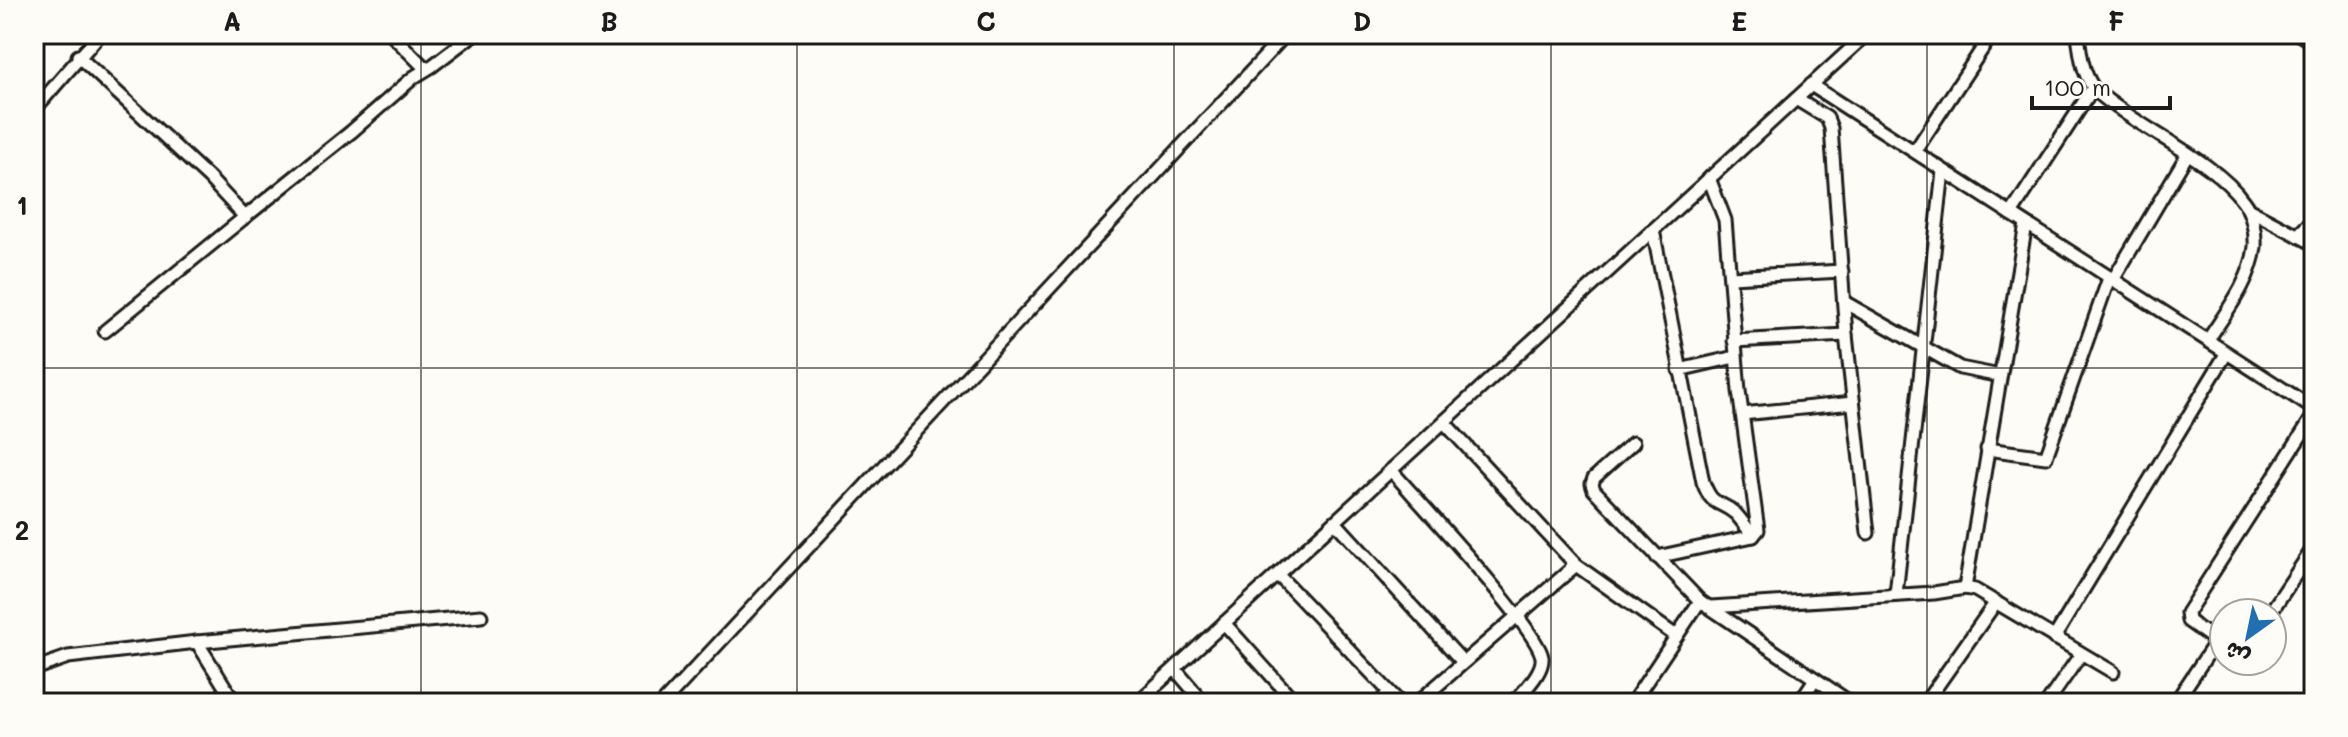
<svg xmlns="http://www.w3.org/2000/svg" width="2348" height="737" font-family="Mali,'Playpen Sans Arabic',sans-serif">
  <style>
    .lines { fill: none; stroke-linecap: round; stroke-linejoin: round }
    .minor-casing { stroke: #1c1c1c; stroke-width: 17 }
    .minor { stroke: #fdfcf7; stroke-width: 11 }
    .grid { fill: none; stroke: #1c1c1c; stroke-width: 2; stroke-opacity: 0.55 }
    .neatline { fill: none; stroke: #1c1c1c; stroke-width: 3 }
    .grid-label { font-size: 26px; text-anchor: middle; font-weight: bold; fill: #1c1c1c }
  </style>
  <rect width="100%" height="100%" fill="#fdfcf7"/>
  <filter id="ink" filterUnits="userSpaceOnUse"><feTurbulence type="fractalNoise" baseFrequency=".0125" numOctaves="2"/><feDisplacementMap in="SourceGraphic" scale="16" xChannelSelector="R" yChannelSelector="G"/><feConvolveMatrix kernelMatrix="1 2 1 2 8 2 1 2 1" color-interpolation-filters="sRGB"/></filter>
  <g filter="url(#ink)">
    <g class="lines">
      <defs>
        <g id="minor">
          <path d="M 391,34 L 426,69"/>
          <path d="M 2078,34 C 2080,51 2082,72 2093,87 C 2100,96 2111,103 2121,110 C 2156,136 2219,166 2243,201 C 2252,212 2256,233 2255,247 C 2251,281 2226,312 2208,340"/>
          <path d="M 2299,34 L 2314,44"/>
          <path d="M 78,56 L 209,178 L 245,217 L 105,331"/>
          <path d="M 1811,85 L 2314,409"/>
          <path d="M 1796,99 L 1827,118 L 1831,128 L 1846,335 L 1868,533"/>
          <path d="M 34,110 L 100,34"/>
          <path d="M 1915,151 L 1992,34"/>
          <path d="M 1709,178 L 1725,220 L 1739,391 L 1758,530 L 1753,536"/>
          <path d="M 2248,209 L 2314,244"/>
          <path d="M 2011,214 L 2093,88"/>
          <path d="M 245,217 L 351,132 L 414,77 L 432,66 L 474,34"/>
          <path d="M 1653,230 L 1703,482 C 1713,509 1719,499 1736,514 C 1742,521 1748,529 1753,536 L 1657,557"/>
          <path d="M 2299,234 L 2314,219"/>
          <path d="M 1731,277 L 1842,271"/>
          <path d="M 2113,280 L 2187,155"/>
          <path d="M 1844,302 L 1960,368 L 2000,376"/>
          <path d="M 1734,341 L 1846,335"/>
          <path d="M 1679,370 L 1735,357"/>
          <path d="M 1742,414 L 1853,403"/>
          <path d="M 1444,422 L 1576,565 L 1676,636"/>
          <path d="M 1633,443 L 1594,478 L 1592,484 L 1594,490 L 1700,601 L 1851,703"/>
          <path d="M 1987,449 L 2046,457 L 2109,278"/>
          <path d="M 1391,470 C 1417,500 1537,628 1542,657 C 1544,672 1523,691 1514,703"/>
          <path d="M 1335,522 L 1462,661"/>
          <path d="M 1278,575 L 1400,703"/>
          <path d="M 1965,588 L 2026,224"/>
          <path d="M 1896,594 L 1943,171"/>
          <path d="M 1711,607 L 1934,593 L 1965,588 L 1975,590 L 2113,672"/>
          <path d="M 2270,613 L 2314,547"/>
          <path d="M 1224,623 L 1296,703"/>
          <path d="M 2054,638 L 2226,354"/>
          <path d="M 197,642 L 235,703"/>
          <path d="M 34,669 L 68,657 L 197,642 L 481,616"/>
          <path d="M 1175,669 L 1204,703"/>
          <path d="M 663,703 L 1286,34"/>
          <path d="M 1137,703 L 1867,34"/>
          <path d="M 1380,703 L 1388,693"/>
          <path d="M 1417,703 L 1576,565"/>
          <path d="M 1632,703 L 1700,601"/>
          <path d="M 1799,703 L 1815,679"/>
          <path d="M 1925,703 L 1996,602"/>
          <path d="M 2047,703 L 2081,654"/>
          <path d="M 2175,703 L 2215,643 L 2212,638 L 2188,621 L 2187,613 L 2314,415"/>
        </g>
      </defs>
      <!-- minor casing -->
      <use href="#minor" class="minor-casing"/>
      <!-- minor -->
      <use href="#minor" class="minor"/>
    </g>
  </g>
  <!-- grid -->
  <path class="grid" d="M 421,34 L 421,703M 797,34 L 797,703M 1174,34 L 1174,703M 1551,34 L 1551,703M 1927,34 L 1927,703M 34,368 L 2314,368"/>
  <!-- margin -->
  <rect width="2348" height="737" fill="none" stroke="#fdfcf7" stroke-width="88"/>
  <!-- north arrow -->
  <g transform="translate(2248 637) rotate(213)"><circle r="38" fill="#fdfcf7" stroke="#a3a29f" stroke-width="2"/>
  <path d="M0-6L14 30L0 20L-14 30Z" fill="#1f6fb2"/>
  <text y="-12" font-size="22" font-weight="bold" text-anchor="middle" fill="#1c1c1c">ش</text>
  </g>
  <!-- scale -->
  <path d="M2032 96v12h138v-12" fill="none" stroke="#1c1c1c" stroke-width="4"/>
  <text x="2044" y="96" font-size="24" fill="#1c1c1c" stroke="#fdfcf7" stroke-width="6" paint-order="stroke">100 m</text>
  <rect x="44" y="44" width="2260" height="649" class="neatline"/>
  <g class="grid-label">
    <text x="232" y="31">A</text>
    <text x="609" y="31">B</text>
    <text x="986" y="31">C</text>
    <text x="1362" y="31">D</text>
    <text x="1739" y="31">E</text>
    <text x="2116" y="31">F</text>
    <text x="22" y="215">1</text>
    <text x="22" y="540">2</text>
  </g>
</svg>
